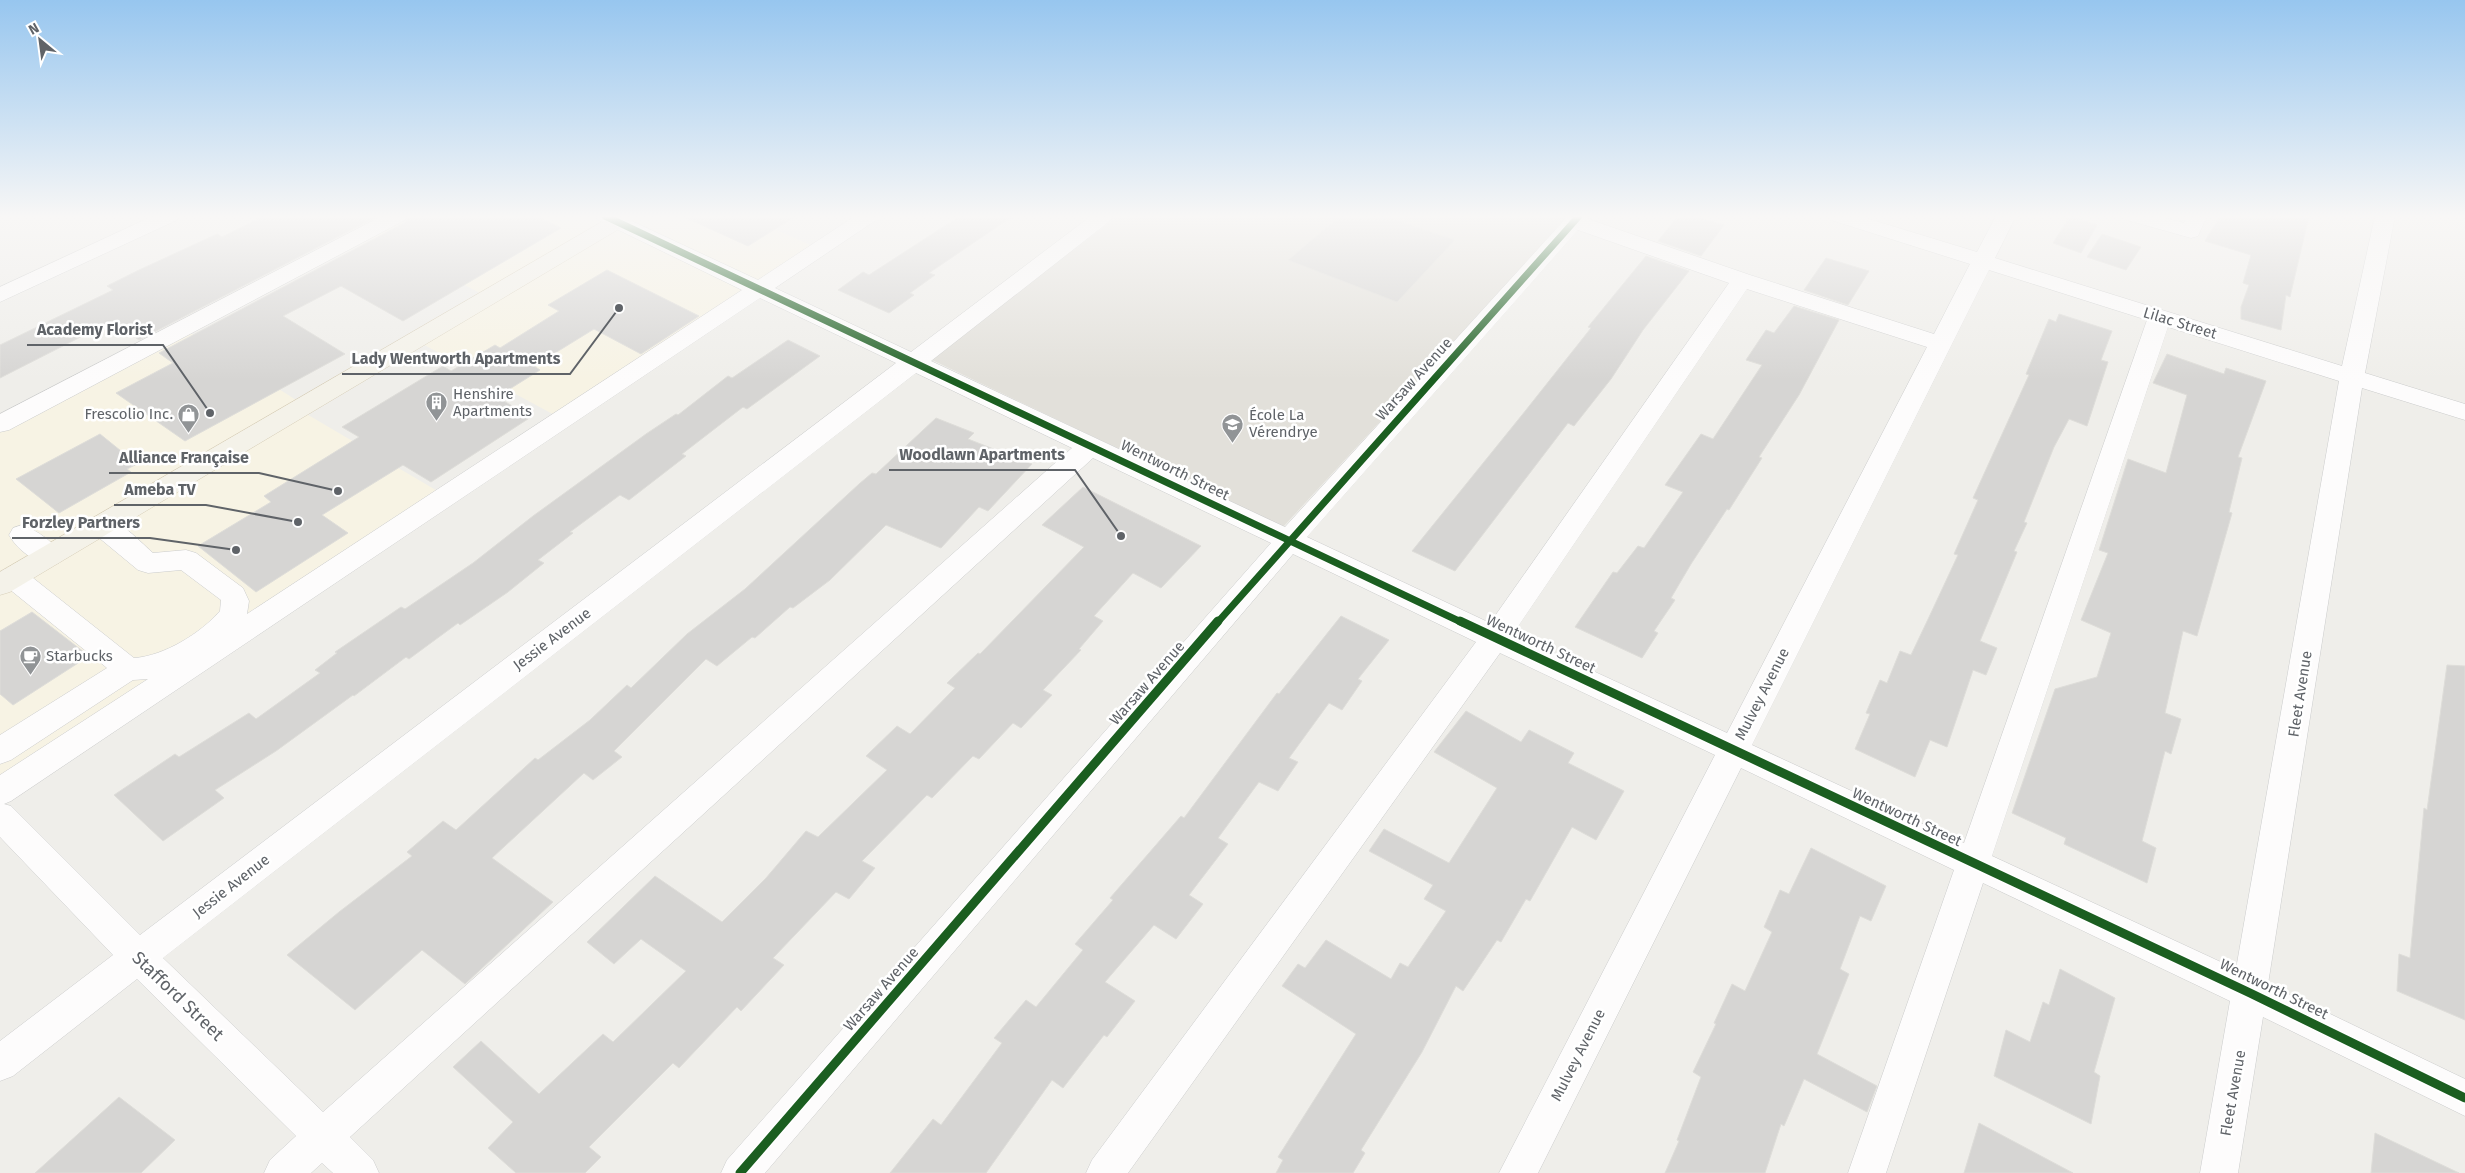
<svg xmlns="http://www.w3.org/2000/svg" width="2465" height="1173" font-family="'Fira Sans',sans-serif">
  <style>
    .commercial { fill: #f7f3e4 }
    .education { fill: #e2e0da }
    .building { fill: #d6d5d3; stroke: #deddd9 }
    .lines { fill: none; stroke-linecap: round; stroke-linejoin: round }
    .minor-casing { stroke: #cbcccc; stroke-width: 1 }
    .major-casing { stroke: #d7ceb8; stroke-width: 1 }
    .minor { fill: #fdfcfc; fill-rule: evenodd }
    .major { fill: #f4f2e9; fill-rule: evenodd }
    .cycleway-far1-casing { stroke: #fff; stroke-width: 9 }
    .cycleway-casing { stroke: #fff; stroke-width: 12 }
    .cycleway-far1 { stroke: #1b5e20; stroke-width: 7 }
    .cycleway { stroke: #1b5e20; stroke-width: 9 }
    .labels { text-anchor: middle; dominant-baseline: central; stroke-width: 5; stroke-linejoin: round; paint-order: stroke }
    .street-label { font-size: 15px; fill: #5f6368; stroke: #fff }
    .poi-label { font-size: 15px; fill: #5f6368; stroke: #fff; text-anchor: start }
    .near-street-label { font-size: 18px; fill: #5f6368; stroke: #fff }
    .leader { fill: none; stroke: #5f6368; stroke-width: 2 }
    .callout-dot { fill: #5f6368; stroke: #fff; stroke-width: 2 }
    .callout-label { font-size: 16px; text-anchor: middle; font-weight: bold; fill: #5f6368; stroke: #fff; stroke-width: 5; stroke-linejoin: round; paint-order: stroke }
  </style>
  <rect width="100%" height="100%" fill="#efeeea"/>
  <!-- commercial -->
  <g class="commercial">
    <path d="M 398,216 L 745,216 L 819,249 L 562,419 L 415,340 L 488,297 L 364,234 Z"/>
    <path d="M 183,328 L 304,405 L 298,409 L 446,496 L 0,792 L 0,424 Z"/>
  </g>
  <!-- education -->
  <path class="education" d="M 1118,216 L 1569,216 L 1283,527 L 930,359 Z"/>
  <!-- building -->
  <g class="building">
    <path d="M 264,216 L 378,216 L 139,340 L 112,321 L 0,378 L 0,345 L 113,290 L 107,286 L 139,270 L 217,234 L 222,237 Z"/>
    <path d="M 410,216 L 537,216 L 561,228 L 403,321 L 341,286 L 283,316 L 345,354 L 185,441 L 116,393 L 173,363 L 159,353 L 406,222 Z"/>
    <path d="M 682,216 L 796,216 L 748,246 Z"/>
    <path d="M 960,216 L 1013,216 L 929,273 L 935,275 L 910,293 L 914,295 L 889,313 L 838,290 L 863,272 L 869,275 Z"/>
    <path d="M 1340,216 L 1385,216 L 1455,240 L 1397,302 L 1288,260 Z"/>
    <path d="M 1678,216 L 1694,216 L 1724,225 L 1701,256 L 1658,241 Z"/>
    <path d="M 2070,216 L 2097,225 L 2081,253 L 2053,243 Z"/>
    <path d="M 2220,216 L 2309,216 L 2290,297 L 2286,295 L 2281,330 L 2241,319 L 2241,307 L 2249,285 L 2243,283 L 2251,255 L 2205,241 Z"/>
    <path d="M 2102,234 L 2141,247 L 2126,270 L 2087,257 Z"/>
    <path d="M 1646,256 L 1689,271 L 1643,330 L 1611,379 L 1574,426 L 1568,423 L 1455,571 L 1412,551 L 1526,410 L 1591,328 L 1588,327 Z"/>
    <path d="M 1826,258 L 1869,271 L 1848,305 L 1804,290 Z"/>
    <path d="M 607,270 L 699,316 L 641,354 L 594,329 L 534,366 L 540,370 L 497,397 L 531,417 L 431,482 L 403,465 L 322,515 L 348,533 L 256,592 L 198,546 L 271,502 L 264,496 L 359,437 L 342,427 L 443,366 L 451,371 L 495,345 L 500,348 L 559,311 L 548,305 Z"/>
    <path d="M 1794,306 L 1839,320 L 1799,395 L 1759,457 L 1762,458 L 1729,510 L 1727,509 L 1691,564 L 1671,598 L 1675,600 L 1654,631 L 1658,633 L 1642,658 L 1575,627 L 1613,572 L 1617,573 L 1638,546 L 1644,548 L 1683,492 L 1665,485 L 1701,434 L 1713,439 L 1762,365 L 1746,360 L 1766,330 L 1774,333 Z"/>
    <path d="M 2059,314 L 2112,331 L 2101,360 L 2108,362 L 2087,426 L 2069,419 L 2054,447 L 2024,522 L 2027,523 L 2014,551 L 2017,552 L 1980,641 L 1997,648 L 1986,675 L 1973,670 L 1947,747 L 1930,740 L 1915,777 L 1855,749 L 1870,714 L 1866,713 L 1880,680 L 1887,683 L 1900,651 L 1911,655 L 1930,615 L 1958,555 L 1954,554 L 1978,500 L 1973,498 L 2029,375 L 2026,374 L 2049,319 L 2056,322 Z"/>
    <path d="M 788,340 L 820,356 L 747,409 L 743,407 L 682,454 L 686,456 L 629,500 L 620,495 L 570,532 L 573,533 L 538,560 L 544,563 L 508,592 L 460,625 L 458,623 L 409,659 L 406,657 L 354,696 L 353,695 L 276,751 L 215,790 L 224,798 L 163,841 L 114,795 L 175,754 L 179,757 L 249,713 L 256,719 L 320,673 L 315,670 L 337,653 L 335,652 L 401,607 L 405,609 L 473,563 L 533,516 L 646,434 L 676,414 L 678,415 L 728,376 L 732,378 Z"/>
    <path d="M 2167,354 L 2224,374 L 2226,368 L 2266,381 L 2238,457 L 2242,458 L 2229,512 L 2232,513 L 2197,636 L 2183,631 L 2165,713 L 2181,719 L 2171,754 L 2165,751 L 2142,841 L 2156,848 L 2147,883 L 2064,844 L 2066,838 L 2012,813 L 2055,689 L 2097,677 L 2111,633 L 2081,620 L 2108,553 L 2099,550 L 2128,459 L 2166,473 L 2187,395 L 2153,383 Z"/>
    <path d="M 936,418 L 974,433 L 968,439 L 1032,464 L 988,511 L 979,507 L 941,548 L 886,525 L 830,580 L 793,608 L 790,607 L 755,638 L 752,637 L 717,666 L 706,659 L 614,751 L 622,757 L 593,780 L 584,773 L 492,858 L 553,902 L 465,984 L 422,950 L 355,1010 L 287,955 L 339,912 L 412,856 L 407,852 L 443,821 L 456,830 L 535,758 L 538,760 L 590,720 L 627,685 L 631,688 L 687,634 L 745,589 L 859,484 L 872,473 L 876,474 Z"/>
    <path d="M 100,434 L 137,464 L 127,469 L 131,472 L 59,513 L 16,479 Z"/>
    <path d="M 1083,487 L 1201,546 L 1161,588 L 1133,573 L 1094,616 L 1103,621 L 1079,649 L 1081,650 L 1043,690 L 1052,695 L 1021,728 L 1013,723 L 979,759 L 973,756 L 932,798 L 927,795 L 862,861 L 875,868 L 849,899 L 836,892 L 773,958 L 784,965 L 741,1011 L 737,1007 L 679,1068 L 673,1063 L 589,1147 L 601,1157 L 585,1173 L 516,1173 L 488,1148 L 513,1122 L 453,1067 L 481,1041 L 539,1094 L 603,1034 L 613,1042 L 686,971 L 641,939 L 614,964 L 587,942 L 655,876 L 722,922 L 766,878 L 806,831 L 818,837 L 887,770 L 866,756 L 897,726 L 910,734 L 955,688 L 947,683 L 978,653 L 980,654 L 1084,547 L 1042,525 Z"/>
    <path d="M 32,612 L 89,656 L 13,705 L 0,694 L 0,631 Z"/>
    <path d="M 1341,616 L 1389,640 L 1358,679 L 1362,681 L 1342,710 L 1329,703 L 1289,758 L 1298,762 L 1278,791 L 1259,782 L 1218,838 L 1228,844 L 1189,895 L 1203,904 L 1176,939 L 1154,925 L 1105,982 L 1135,1001 L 1107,1037 L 1104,1035 L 1063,1088 L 1052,1080 L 986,1173 L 890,1173 L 933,1119 L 941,1125 L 1002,1043 L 994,1038 L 1026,1000 L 1036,1007 L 1083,950 L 1075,944 L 1113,900 L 1110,898 L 1181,816 L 1184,818 L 1277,693 L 1279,694 Z"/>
    <path d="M 2447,665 L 2465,666 L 2465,1020 L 2397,991 L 2399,954 L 2410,958 L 2424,808 L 2427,810 Z"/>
    <path d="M 1466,711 L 1521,742 L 1529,730 L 1574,753 L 1568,763 L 1624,791 L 1596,840 L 1572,827 L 1530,901 L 1526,899 L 1501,942 L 1497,940 L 1463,991 L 1456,986 L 1422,1052 L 1361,1150 L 1365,1153 L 1353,1173 L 1276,1173 L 1283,1160 L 1278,1157 L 1356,1034 L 1282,986 L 1298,964 L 1305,968 L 1326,940 L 1391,979 L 1400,963 L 1408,967 L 1446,911 L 1424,899 L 1433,885 L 1369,851 L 1384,829 L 1449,863 L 1497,788 L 1434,752 Z"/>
    <path d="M 1811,848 L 1886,886 L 1871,921 L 1860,916 L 1840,969 L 1849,974 L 1817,1054 L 1877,1086 L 1867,1112 L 1804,1079 L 1784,1126 L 1781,1124 L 1765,1173 L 1665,1173 L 1679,1141 L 1677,1140 L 1701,1077 L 1693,1072 L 1716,1024 L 1714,1023 L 1732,984 L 1745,991 L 1772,932 L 1764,927 L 1780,890 L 1789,894 Z"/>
    <path d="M 2060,969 L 2115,998 L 2094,1072 L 2100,1076 L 2091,1124 L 1994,1076 L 2006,1030 L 2030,1042 L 2043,1002 L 2049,1005 Z"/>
    <path d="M 119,1097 L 175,1140 L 141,1173 L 35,1173 Z"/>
    <path d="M 1979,1123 L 1996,1132 L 2073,1173 L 1964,1173 Z"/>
    <path d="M 2375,1133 L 2459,1173 L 2371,1173 Z"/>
  </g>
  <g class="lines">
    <defs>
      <g id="minor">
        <path d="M 153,216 L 180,216 L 177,220 L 0,302 L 0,287 Z"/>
        <path d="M 382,216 L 408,216 L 405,220 L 9,430 L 0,432 L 0,414 Z"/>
        <path d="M 595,216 L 621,216 L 758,280 L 855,216 L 879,216 L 876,220 L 775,288 L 911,352 L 1091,216 L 1114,216 L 1111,220 L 931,361 L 1285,527 L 1568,216 L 1589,216 L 1588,219 L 1750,275 L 1934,334 L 1970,264 L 1831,220 L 1828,216 L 1859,216 L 1977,252 L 1996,216 L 2016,216 L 1995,258 L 2342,366 L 2375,216 L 2395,216 L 2365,373 L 2465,404 L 2465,420 L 2362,388 L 2268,984 L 2465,1079 L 2465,1116 L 2263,1017 L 2238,1173 L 2200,1173 L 2230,1001 L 1983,883 L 1886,1173 L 1848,1173 L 1954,870 L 1741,768 L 1538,1173 L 1499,1173 L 1715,755 L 1500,653 L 1128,1173 L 1086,1173 L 1092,1160 L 1476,642 L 1293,554 L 765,1173 L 721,1173 L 727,1160 L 1271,543 L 1093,458 L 350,1137 L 373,1160 L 379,1173 L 333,1173 L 322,1163 L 311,1173 L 264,1173 L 270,1160 L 296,1136 L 137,979 L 13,1076 L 0,1081 L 0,1041 L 113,955 L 0,837 L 0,775 L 148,679 L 133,680 L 11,760 L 0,764 L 0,735 L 107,668 L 3,584 L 0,576 L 3,570 L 13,567 L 23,570 L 134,658 C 164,656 201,633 220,611 L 221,600 L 181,570 L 148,573 L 138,570 L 92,532 L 88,525 L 92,518 C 114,512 137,539 153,553 L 186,550 L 196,553 L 243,588 L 249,601 L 247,614 L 742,290 L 598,220 ZM 1578,230 L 1729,283 L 1490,623 L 1307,537 ZM 1989,270 L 2147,320 L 1964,843 L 1752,745 ZM 1747,289 L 1927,347 L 1727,733 L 1513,634 ZM 760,298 L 896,363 L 140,935 L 11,806 L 4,804 L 11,801 ZM 2168,327 L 2339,381 L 2236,969 L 1992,856 ZM 916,373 L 1072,448 L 323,1112 L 163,958 Z"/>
        <path d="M 2124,216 L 2157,216 L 2184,223 L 2187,216 L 2207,216 L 2198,236 L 2191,238 L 2127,220 Z"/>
        <path d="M 22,525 C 37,530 55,543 62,556 L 59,563 C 40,568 18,551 9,535 L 13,528 Z"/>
      </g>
      <path id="major" d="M 612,216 L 637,216 L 634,220 L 10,592 L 0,595 L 0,572 Z"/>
    </defs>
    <!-- minor casing -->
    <use href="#minor" class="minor-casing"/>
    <!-- major casing -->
    <use href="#major" class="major-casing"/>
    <!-- minor -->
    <use href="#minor" class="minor"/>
    <!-- major -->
    <use href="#major" class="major"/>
    <defs>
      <g id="cycleway-far1">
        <path d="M 605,216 L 1463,623"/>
        <path d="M 1217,623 L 1579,216"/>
      </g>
      <g id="cycleway">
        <path d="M 1460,621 L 2250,993 L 2465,1098"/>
        <path d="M 740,1173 L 1218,621"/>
      </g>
    </defs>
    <!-- cycleway-far1 casing -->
    <use href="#cycleway-far1" class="cycleway-far1-casing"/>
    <!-- cycleway casing -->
    <use href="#cycleway" class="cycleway-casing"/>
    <!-- cycleway-far1 -->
    <use href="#cycleway-far1" class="cycleway-far1"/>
    <!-- cycleway -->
    <use href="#cycleway" class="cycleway"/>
  </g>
  <!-- sky -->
  <linearGradient id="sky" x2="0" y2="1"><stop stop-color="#97c6ef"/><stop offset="0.57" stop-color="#f8f7f6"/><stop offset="1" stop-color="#f8f7f6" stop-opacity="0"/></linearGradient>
  <rect width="2465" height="380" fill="url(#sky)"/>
  <!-- icons -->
  <defs>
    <symbol id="building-pin" viewBox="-11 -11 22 30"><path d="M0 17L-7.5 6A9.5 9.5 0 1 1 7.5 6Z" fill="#919496" stroke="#fff"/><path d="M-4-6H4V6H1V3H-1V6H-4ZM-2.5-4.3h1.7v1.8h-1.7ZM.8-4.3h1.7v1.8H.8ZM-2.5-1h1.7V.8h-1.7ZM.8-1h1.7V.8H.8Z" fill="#fff"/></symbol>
    <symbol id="shop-pin" viewBox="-11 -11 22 30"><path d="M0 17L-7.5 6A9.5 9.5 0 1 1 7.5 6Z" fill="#919496" stroke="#fff"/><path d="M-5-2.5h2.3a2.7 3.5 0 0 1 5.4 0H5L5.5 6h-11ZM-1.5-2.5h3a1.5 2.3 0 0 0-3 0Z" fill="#fff"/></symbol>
    <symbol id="school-pin" viewBox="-11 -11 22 30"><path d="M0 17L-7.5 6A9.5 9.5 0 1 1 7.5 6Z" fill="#919496" stroke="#fff"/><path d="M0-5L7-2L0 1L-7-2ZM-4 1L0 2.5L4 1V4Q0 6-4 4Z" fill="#fff"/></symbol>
    <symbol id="cafe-pin" viewBox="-11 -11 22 30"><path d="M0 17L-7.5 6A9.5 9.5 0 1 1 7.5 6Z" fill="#919496" stroke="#fff"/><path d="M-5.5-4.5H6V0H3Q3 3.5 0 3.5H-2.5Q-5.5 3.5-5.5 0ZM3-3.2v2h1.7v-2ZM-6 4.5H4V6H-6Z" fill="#fff"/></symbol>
  </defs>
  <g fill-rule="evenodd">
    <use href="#building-pin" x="424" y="390" width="25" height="34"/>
    <use href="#shop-pin" x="176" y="402" width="25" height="34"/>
    <use href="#school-pin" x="1220" y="412" width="25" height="34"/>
    <use href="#cafe-pin" x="18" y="644" width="25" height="34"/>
  </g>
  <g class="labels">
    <!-- street labels -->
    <g class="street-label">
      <text transform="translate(2180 323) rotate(17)">Lilac Street</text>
      <text transform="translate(1414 379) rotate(-48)">Warsaw Avenue</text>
      <text transform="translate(1175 470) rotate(26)">Wentworth Street</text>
      <text transform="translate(552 639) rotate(-37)">Jessie Avenue</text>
      <text transform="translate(1541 644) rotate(25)">Wentworth Street</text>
      <text transform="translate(1147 683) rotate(-49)">Warsaw Avenue</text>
      <text transform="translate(1762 694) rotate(-63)">Mulvey Avenue</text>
      <text transform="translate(2300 694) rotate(-81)">Fleet Avenue</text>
      <text transform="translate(1907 817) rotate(25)">Wentworth Street</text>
      <text transform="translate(231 886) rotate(-38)">Jessie Avenue</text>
      <text transform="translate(881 989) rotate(-49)">Warsaw Avenue</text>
      <text transform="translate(2274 989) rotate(26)">Wentworth Street</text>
      <text transform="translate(1578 1055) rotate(-63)">Mulvey Avenue</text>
      <text transform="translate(2233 1093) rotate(-80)">Fleet Avenue</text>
    </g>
    <!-- poi labels -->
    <g class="poi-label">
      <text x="453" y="394">Henshire<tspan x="453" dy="17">Apartments</tspan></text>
      <text x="173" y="414" text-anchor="end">Frescolio Inc.</text>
      <text x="1249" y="415">École La<tspan x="1249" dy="17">Vérendrye</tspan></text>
      <text x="46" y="656">Starbucks</text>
    </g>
    <!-- near-street labels -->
    <g class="near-street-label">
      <text transform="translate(178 996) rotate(44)">Stafford Street</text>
    </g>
  </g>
  <!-- callouts -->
  <path class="leader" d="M210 413L163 345H27M619 308L570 374H342M1121 536L1075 470H889M338 491L259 473H109M298 522L206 505H114M236 550L150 538H12"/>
  <g class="callout-dot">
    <circle cx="210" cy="413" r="5"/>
    <circle cx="619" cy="308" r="5"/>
    <circle cx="1121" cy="536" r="5"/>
    <circle cx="338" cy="491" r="5"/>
    <circle cx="298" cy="522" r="5"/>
    <circle cx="236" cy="550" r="5"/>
  </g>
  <g class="callout-label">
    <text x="95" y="335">Academy Florist</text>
    <text x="456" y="364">Lady Wentworth Apartments</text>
    <text x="982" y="460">Woodlawn Apartments</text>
    <text x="184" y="463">Alliance Française</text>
    <text x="160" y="495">Ameba TV</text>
    <text x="81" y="528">Forzley Partners</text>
  </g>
  <!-- north arrow -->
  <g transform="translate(40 40) rotate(331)" stroke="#ffffff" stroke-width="4" paint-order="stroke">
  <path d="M0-4L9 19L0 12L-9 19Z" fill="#5f6368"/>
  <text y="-8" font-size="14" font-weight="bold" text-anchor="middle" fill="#5f6368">N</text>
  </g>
</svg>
